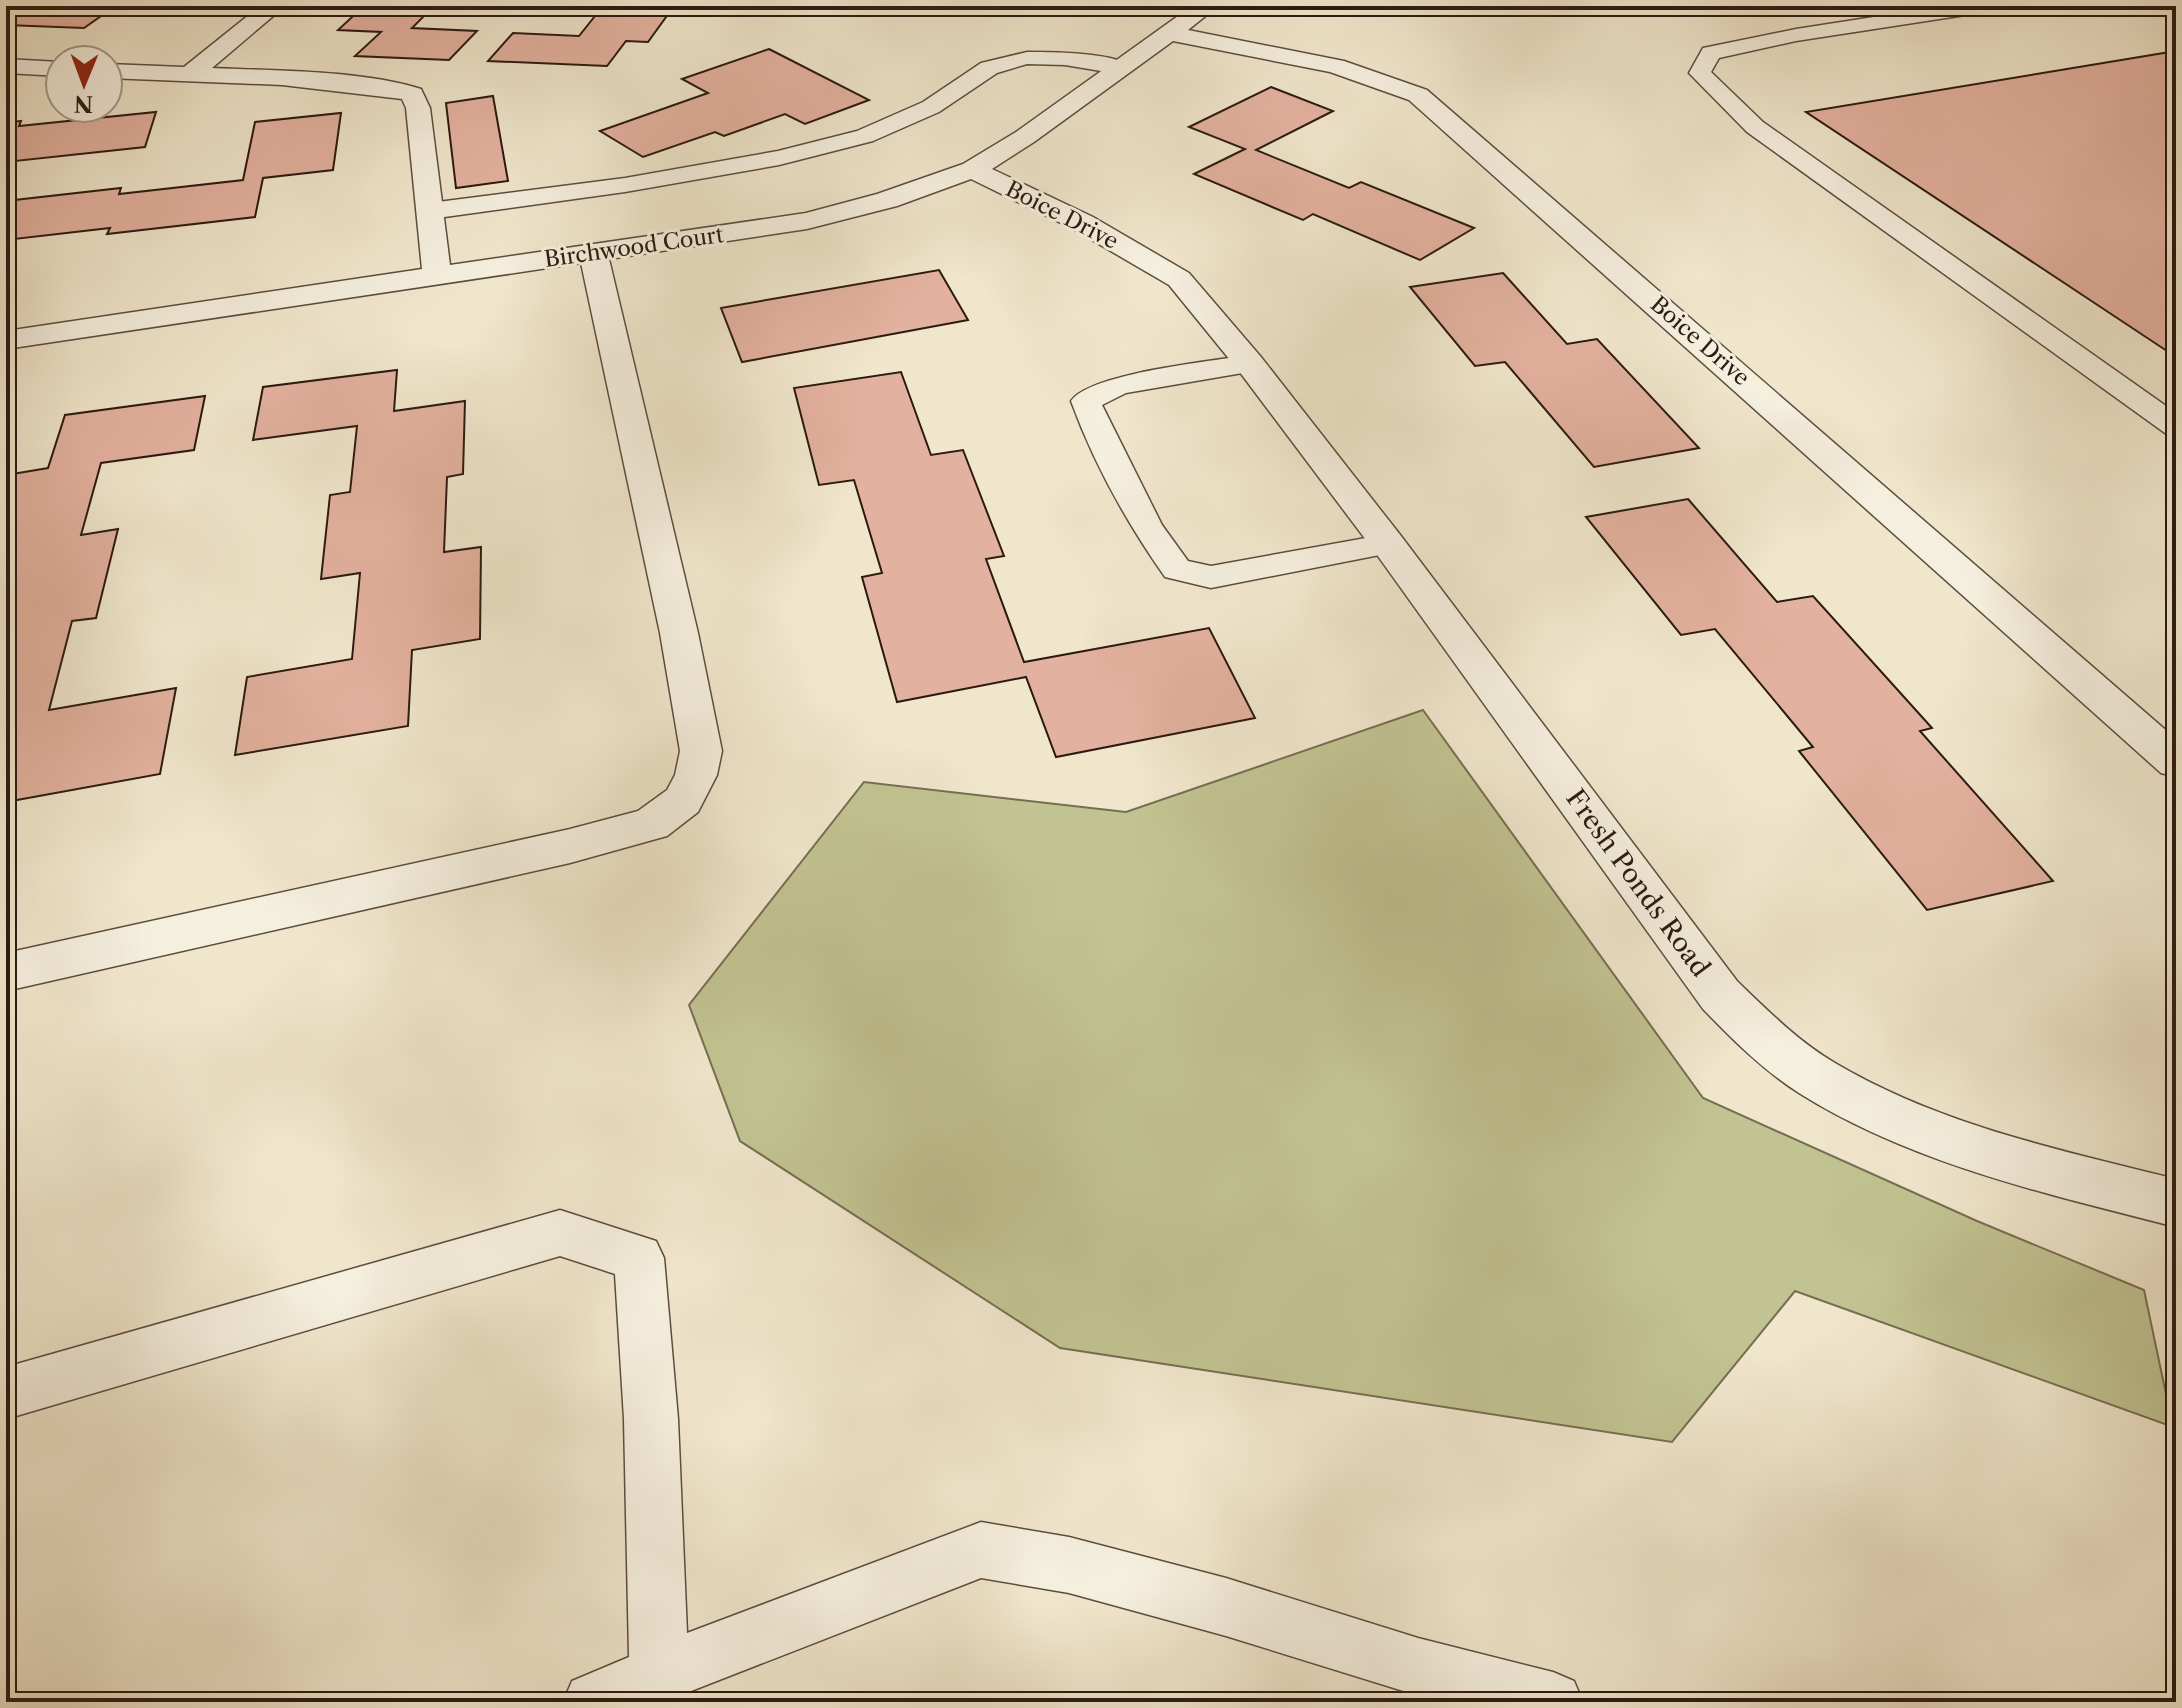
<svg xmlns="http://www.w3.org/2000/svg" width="2182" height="1708" font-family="'Libre Caslon Text',serif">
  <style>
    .green { fill: #c2c392; stroke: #766e51; stroke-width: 2 }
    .building { fill: #e3b19f; stroke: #2b1a10; stroke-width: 2 }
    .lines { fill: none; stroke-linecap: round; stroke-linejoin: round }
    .lane-casing { stroke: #5c4d3f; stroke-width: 3 }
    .street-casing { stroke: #5c4d3f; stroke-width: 3 }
    .lane { fill: #f5efde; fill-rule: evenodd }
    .street { fill: #f5efde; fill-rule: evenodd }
    .labels { text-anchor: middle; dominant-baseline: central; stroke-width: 6; stroke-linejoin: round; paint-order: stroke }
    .far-street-label { font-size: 22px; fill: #2b1a10; stroke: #f5efde }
    .street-label { font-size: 26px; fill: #2b1a10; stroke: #f5efde }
  </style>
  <rect width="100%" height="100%" fill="#f0e6cc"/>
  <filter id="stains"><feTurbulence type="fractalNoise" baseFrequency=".0025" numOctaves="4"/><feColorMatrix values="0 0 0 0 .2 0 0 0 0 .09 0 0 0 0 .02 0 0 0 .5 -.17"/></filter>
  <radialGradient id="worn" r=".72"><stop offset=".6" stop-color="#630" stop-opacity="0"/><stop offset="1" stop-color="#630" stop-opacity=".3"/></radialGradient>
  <!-- green -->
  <path class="green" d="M 1423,710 L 1703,1098 L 1977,1221 L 2144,1290 L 2173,1427 L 1795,1291 L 1672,1442 L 1060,1348 L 740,1141 L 689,1005 L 864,782 L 1126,812 Z"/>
  <!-- building -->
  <g class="building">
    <path d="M 23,6 L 172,6 L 160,16 L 104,14 L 84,28 L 6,25 L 6,18 Z"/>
    <path d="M 364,6 L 434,6 L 412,28 L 477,31 L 449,60 L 355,56 L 381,32 L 338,30 Z"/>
    <path d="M 603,6 L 674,6 L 648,42 L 626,41 L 607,66 L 488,61 L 513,33 L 579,36 Z"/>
    <path d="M 769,49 L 869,100 L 805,124 L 785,114 L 724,136 L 715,132 L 643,157 L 600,131 L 708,93 L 682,79 Z"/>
    <path d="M 2176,51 L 2176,357 L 1806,112 Z"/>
    <path d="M 1271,87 L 1333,111 L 1256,150 L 1349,188 L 1361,182 L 1474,228 L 1420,260 L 1313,214 L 1303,220 L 1194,174 L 1245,149 L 1189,127 Z"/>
    <path d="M 493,96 L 508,181 L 456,188 L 446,103 Z"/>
    <path d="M 156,112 L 145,147 L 6,162 L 6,123 L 21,121 L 19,126 Z"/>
    <path d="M 341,113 L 333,170 L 263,178 L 255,217 L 107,234 L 110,228 L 6,240 L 6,201 L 121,188 L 119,194 L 243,180 L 255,122 Z"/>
    <path d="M 939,270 L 968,320 L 742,362 L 721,308 Z"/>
    <path d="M 1503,273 L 1567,344 L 1597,339 L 1699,448 L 1594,467 L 1505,362 L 1475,366 L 1410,287 Z"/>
    <path d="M 397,370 L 394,411 L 465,401 L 463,474 L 447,477 L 444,552 L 481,547 L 480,639 L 412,650 L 408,726 L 235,755 L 247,677 L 352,659 L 360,573 L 321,579 L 330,495 L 350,492 L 357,426 L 253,440 L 263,387 Z"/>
    <path d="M 901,372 L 931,455 L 963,450 L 1004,556 L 986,559 L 1024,662 L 1209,628 L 1255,718 L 1056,757 L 1026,677 L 897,702 L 862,577 L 882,573 L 854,480 L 819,485 L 794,388 Z"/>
    <path d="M 205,396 L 194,450 L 101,463 L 81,535 L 118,529 L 96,618 L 72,621 L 49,710 L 176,688 L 160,774 L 6,802 L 6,475 L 48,468 L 65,415 Z"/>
    <path d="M 1688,499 L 1777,602 L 1813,596 L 1932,728 L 1920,731 L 2053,881 L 1927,910 L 1799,751 L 1813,747 L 1715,629 L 1681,635 L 1586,517 Z"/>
  </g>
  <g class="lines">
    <defs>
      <g id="lane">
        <path d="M 1945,6 L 1995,6 L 1985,12 L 1796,41 L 1719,58 L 1711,72 L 1763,122 L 2176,413 L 2176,436 L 2165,433 L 1747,132 L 1689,73 L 1703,48 L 1796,29 Z"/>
        <path d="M 1027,52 C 1048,52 1117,52 1130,67 L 1119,74 L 1065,65 L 1027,64 L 997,73 L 939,112 L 873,141 L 779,165 L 625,192 L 430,219 L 421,216 L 417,211 L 421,206 L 430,203 L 625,178 L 778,151 L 857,131 L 923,102 L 981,63 Z"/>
        <path d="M 1250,355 L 1260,358 L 1264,364 L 1260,370 L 1126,393 L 1102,405 L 1162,525 L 1188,561 L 1211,566 L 1388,534 L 1400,537 L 1404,544 L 1400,551 L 1211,588 L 1165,577 C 1127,523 1094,464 1071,401 C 1090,373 1214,361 1250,355 Z"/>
        <path d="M 560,1210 L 656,1241 L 664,1258 L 678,1419 L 687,1633 L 981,1522 L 1069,1537 L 1226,1578 L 1418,1638 L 1553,1672 L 1574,1681 L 1583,1702 L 1439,1702 L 1226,1636 L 1069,1593 L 981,1578 L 663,1702 L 563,1702 L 572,1681 L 629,1657 L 624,1419 L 615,1274 L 560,1256 L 6,1419 L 6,1367 Z"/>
      </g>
      <g id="street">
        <path d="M 260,6 L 285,6 L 212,68 C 277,71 360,70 421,89 L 430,108 L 450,265 L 806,213 L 877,194 L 963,164 L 1016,132 L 1192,6 L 1218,6 L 1188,30 L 1344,61 L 1427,90 L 2176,739 L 2176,777 L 2161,773 L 1409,100 L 1330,72 L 1173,41 L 1034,142 L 992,169 L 1093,217 L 1189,273 L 1261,357 L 1401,536 L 1737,981 C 1768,1011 1798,1041 1835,1063 C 1940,1125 2059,1150 2176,1179 L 2176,1227 C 2048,1194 1912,1164 1799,1093 C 1763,1070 1733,1040 1703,1009 L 1375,552 L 1239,371 L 1169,285 L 1073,229 L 971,179 L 897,206 L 807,229 L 609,259 L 698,633 L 722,751 L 717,775 L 698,812 L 667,836 L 570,863 L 6,991 L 6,953 L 570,829 L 638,811 L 667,790 L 675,775 L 680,751 L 660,633 L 581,263 L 6,349 L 6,331 L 422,269 L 406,108 L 402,99 L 282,85 L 108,78 L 108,64 L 184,67 Z"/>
        <path d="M 6,59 L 60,62 L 60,76 L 6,73 Z"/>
      </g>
    </defs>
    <!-- lane casing -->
    <use href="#lane" class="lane-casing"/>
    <!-- street casing -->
    <use href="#street" class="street-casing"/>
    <!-- lane -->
    <use href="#lane" class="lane"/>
    <!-- street -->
    <use href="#street" class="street"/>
  </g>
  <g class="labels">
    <!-- far-street labels -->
    <g class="far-street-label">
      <text transform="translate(1062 215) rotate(27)">Boice Drive</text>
      <text transform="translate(634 247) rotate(-8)">Birchwood Court</text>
      <text transform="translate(1700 341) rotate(41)">Boice Drive</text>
    </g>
    <!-- street labels -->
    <g class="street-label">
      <text transform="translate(1638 883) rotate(54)">Fresh Ponds Road</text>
    </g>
  </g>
  <!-- margin -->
  <rect width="2182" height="1708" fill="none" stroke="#f0e6cc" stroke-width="32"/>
  <rect x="8" y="8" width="2166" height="1692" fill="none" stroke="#2b1a10" stroke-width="4"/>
  <rect x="16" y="16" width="2150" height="1676" fill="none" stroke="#2b1a10" stroke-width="2"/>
  <!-- north arrow -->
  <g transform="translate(84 84) rotate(181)"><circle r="38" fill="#f5efde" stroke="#a49a8c" stroke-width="2"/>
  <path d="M0-6L14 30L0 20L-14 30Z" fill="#8f2418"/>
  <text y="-12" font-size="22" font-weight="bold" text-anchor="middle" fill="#2b1a10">N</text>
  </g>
  <rect width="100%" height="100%" filter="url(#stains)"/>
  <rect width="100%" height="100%" fill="url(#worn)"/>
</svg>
